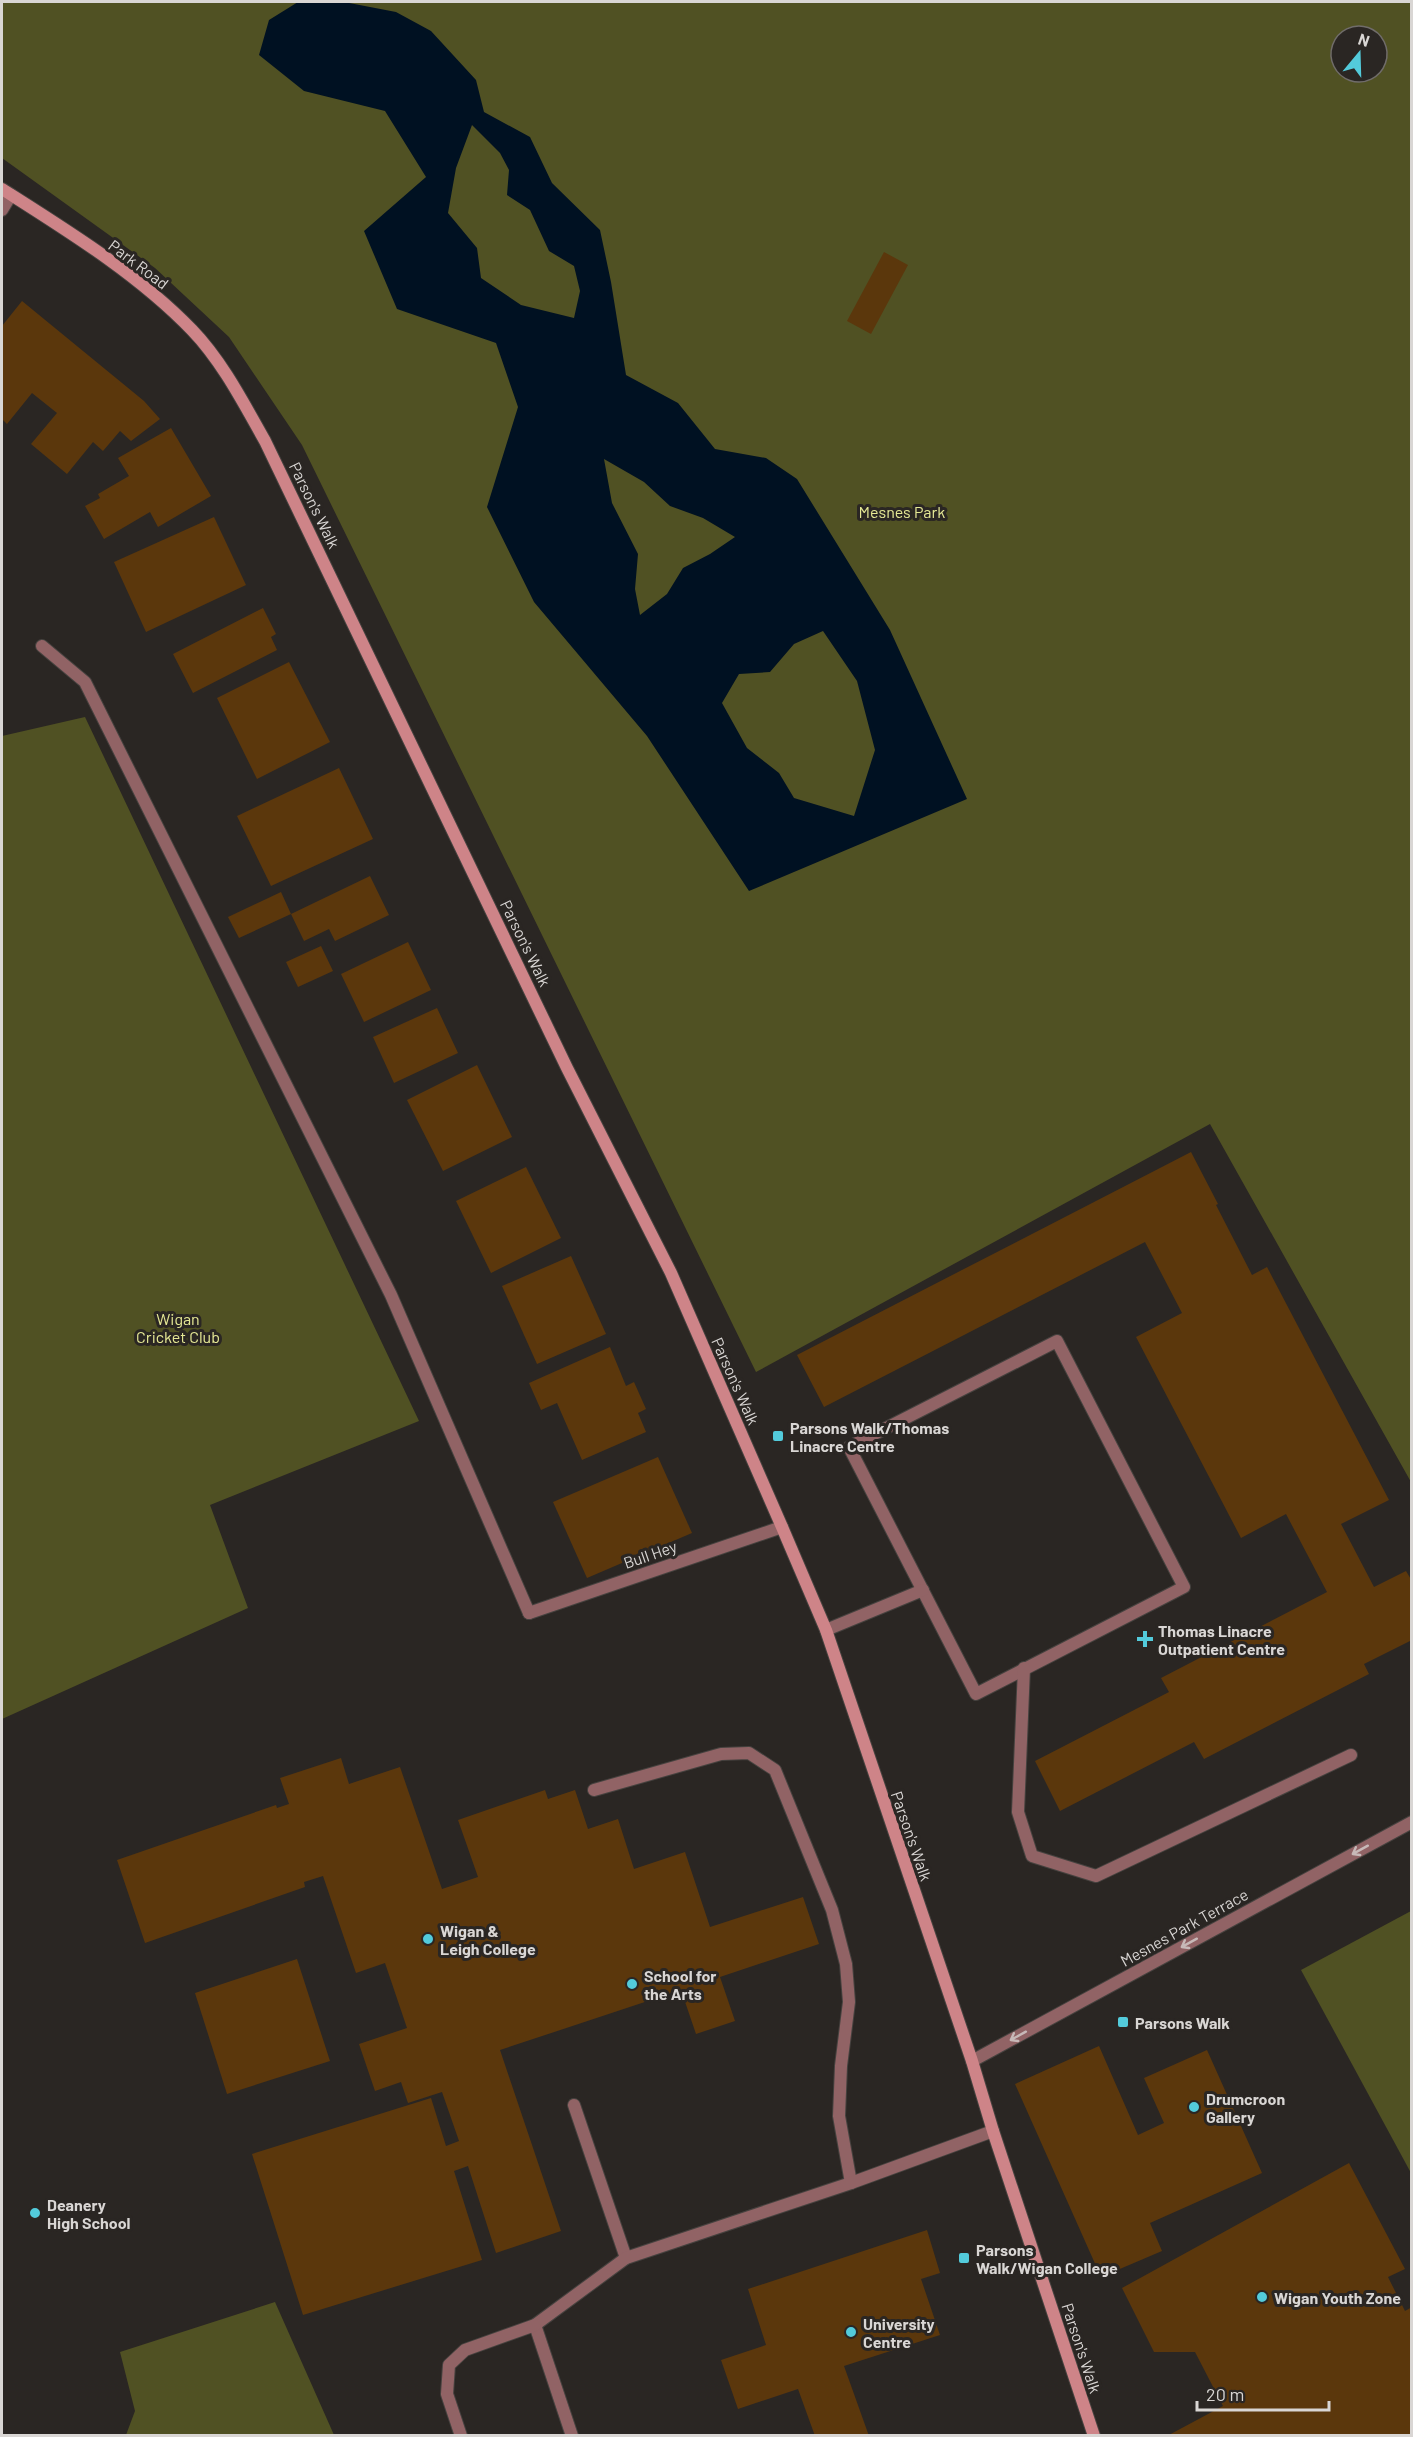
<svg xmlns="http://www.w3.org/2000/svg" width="1413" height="2437" font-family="Barlow,sans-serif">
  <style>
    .green { fill: #505123; fill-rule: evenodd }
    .water { fill: #012; fill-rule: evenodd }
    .building { fill: #5b370c }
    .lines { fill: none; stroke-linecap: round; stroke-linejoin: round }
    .service-casing { stroke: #46423f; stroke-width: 14 }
    .minor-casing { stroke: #46423f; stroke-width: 14 }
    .secondary-casing { stroke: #46423f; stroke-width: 14 }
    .service { stroke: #916365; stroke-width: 12 }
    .minor { stroke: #916365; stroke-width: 12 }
    .secondary { stroke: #ce8488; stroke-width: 12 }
    .oneway { stroke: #c7b9b8 }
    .poi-dot { fill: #53cbdb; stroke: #2a2623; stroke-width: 2 }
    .labels { text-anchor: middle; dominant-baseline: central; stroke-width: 6; stroke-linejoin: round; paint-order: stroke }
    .street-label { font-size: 16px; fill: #d9d6d4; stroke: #2a2623 }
    .park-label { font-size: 16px; fill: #e6e995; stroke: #2a2623 }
    .poi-label { font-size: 16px; font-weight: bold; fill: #d9d6d4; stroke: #2a2623; text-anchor: start }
  </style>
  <rect width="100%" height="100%" fill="#2a2623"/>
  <!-- green -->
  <g class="green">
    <path d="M 2,2 L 1411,2 L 1411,1482 L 1210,1124 L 756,1372 L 302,445 L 229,337 L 155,268 L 2,158 ZM 1341,36 L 1377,36 L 1377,72 L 1341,72 Z"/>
    <path d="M 85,717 L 419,1421 L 210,1505 L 248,1608 L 2,1719 L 2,736 Z"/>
    <path d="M 1411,1911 L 1411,2173 L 1301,1970 Z"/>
    <path d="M 275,2302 L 334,2435 L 126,2435 L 135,2411 L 120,2352 Z"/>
  </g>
  <!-- water -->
  <path class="water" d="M 298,2 L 344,2 L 396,12 L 431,31 L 476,80 L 484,112 L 530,137 L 552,183 L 600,230 L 611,282 L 626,375 L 678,403 L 715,449 L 766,458 L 797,479 L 890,630 L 967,799 L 749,891 L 647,736 L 534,602 L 487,507 L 518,407 L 496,343 L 397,309 L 364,231 L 426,177 L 385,111 L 304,91 L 259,55 L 269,20 ZM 472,125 L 500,153 L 509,170 L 507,195 L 530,210 L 549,251 L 574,266 L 580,291 L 574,318 L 521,305 L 481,278 L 477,248 L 448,213 L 456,168 ZM 604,459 L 644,482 L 670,506 L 703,518 L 735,537 L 710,554 L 683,568 L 667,594 L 640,615 L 635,589 L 638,554 L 612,503 ZM 823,631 L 857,681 L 875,750 L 854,816 L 794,798 L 779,773 L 747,748 L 722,703 L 739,674 L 770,672 L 794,644 Z"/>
  <!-- building -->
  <g class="building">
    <path d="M 884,252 L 908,265 L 871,334 L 847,321 Z"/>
    <path d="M 22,301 L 144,401 L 160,419 L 131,441 L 120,431 L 103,451 L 93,442 L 67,474 L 31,444 L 57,413 L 32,393 L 7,424 L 2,419 L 2,326 Z"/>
    <path d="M 171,428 L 211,496 L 158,527 L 150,512 L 104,539 L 85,506 L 100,498 L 98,494 L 129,476 L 118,458 Z"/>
    <path d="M 214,517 L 246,585 L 146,632 L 114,562 Z"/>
    <path d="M 263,608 L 276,634 L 271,637 L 277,650 L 193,693 L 173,654 Z"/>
    <path d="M 289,662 L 330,742 L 257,779 L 217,698 Z"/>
    <path d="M 339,768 L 373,839 L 271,886 L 237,816 Z"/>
    <path d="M 370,876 L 389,915 L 335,941 L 329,929 L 304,941 L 291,914 Z"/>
    <path d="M 281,892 L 291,914 L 239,938 L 228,917 Z"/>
    <path d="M 408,942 L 431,990 L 364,1022 L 341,974 Z"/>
    <path d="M 321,946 L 333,971 L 298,987 L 286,962 Z"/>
    <path d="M 437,1008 L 458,1053 L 394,1083 L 373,1037 Z"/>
    <path d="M 477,1065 L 512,1137 L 443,1171 L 407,1100 Z"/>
    <path d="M 1191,1152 L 1218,1204 L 1216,1205 L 1252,1275 L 1267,1267 L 1389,1500 L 1341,1524 L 1374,1587 L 1406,1571 L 1412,1581 L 1412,1640 L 1364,1664 L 1369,1674 L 1204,1759 L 1194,1742 L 1060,1811 L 1035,1761 L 1169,1692 L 1161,1678 L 1327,1592 L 1286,1514 L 1241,1538 L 1136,1337 L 1182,1313 L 1145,1242 L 824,1407 L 797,1355 Z"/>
    <path d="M 526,1167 L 561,1238 L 491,1273 L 456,1201 Z"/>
    <path d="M 571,1256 L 606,1334 L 537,1364 L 502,1286 Z"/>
    <path d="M 610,1347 L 626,1386 L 634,1382 L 646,1409 L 638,1413 L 646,1432 L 582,1460 L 557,1403 L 541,1410 L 529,1383 Z"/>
    <path d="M 658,1457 L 692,1533 L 587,1578 L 553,1502 Z"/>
    <path d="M 341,1758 L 349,1784 L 400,1767 L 442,1889 L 478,1877 L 458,1820 L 545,1790 L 548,1799 L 575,1790 L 588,1829 L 618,1819 L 634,1869 L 685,1852 L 710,1927 L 803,1897 L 819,1944 L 720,1977 L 735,2021 L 696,2034 L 681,1990 L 500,2050 L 561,2231 L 496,2253 L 468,2166 L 454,2171 L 482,2260 L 303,2315 L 252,2154 L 431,2098 L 446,2146 L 459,2141 L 442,2092 L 408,2103 L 401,2082 L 375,2091 L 359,2044 L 407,2028 L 385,1963 L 356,1973 L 323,1876 L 304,1882 L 305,1887 L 145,1943 L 117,1860 L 276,1805 L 277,1808 L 289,1804 L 280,1778 Z"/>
    <path d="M 297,1959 L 330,2061 L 227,2094 L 195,1993 Z"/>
    <path d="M 1099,2046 L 1138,2135 L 1164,2123 L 1144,2078 L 1207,2050 L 1262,2173 L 1150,2223 L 1162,2251 L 1101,2277 L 1015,2084 Z"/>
    <path d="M 1349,2163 L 1405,2269 L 1388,2277 L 1405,2311 L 1412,2307 L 1412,2436 L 1167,2436 L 1223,2406 L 1195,2352 L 1154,2352 L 1122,2288 Z"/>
    <path d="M 927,2230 L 940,2273 L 921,2279 L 940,2335 L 844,2366 L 869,2436 L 815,2436 L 798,2389 L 738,2409 L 721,2360 L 766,2345 L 748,2289 Z"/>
  </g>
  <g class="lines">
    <defs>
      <g id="service">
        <path d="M 42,646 L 85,682 L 391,1295 L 529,1613"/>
        <path d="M 1057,1341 L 1184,1587 L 976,1694 L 849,1447 Z"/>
        <path d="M 826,1630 L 923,1590"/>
        <path d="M 1024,1668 L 1018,1812 L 1032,1856 L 1096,1876 L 1351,1755"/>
        <path d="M 594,1790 L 721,1754 L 749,1753 L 775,1770 L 832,1910 L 846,1964 L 849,2002 L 841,2066 L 839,2116 L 851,2183"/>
        <path d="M 574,2105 L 626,2258"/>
        <path d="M 535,2325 L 572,2436"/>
        <path d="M 461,2436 L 447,2394 L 449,2365 L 465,2350 L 535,2325 L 626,2258 L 851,2183 L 993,2131"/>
      </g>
      <g id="minor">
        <path d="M 2,210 L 11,195"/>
        <path d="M 529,1613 L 782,1527"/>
        <path d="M 972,2061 L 1412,1822"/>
      </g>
      <path id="secondary" d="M 2,189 C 68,231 138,274 192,330 C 222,361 244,404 265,441 L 567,1068 L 671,1273 L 782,1527 L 826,1630 L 972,2061 L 993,2131 L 1094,2436"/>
    </defs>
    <!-- service casing -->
    <use href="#service" class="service-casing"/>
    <!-- minor casing -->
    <use href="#minor" class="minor-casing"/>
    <!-- secondary casing -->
    <use href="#secondary" class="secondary-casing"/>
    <!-- service -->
    <use href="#service" class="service"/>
    <!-- minor -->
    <use href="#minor" class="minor"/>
    <!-- secondary -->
    <use href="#secondary" class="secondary"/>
  </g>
  <!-- one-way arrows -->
  <defs><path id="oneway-shaft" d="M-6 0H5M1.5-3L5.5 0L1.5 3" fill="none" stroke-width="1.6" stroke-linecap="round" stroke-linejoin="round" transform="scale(1.5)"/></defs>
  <g class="oneway">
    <use href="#oneway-shaft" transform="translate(1360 1850) rotate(151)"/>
    <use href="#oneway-shaft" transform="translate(1189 1943) rotate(151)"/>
    <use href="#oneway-shaft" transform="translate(1018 2036) rotate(151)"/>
  </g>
  <!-- markers -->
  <g class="poi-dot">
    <rect x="772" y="1430" width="12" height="12" rx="3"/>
    <path d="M1142 1630h6v6h6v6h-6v6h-6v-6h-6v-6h6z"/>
    <circle cx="428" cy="1939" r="6"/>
    <circle cx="632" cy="1984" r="6"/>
    <rect x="1117" y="2016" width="12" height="12" rx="3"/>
    <circle cx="1194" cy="2107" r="6"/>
    <circle cx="35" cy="2213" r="6"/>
    <rect x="958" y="2252" width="12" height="12" rx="3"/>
    <circle cx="1262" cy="2297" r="6"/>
    <circle cx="851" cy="2332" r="6"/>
  </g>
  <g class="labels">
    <!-- street labels -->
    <g class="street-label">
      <text transform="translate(139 264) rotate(37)">Park Road</text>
      <text transform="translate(315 505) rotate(64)">Parson's Walk</text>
      <text transform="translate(526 943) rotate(64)">Parson's Walk</text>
      <text transform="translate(736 1381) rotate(66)">Parson's Walk</text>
      <text transform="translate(650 1554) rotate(-19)">Bull Hey</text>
      <text transform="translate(912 1836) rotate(71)">Parson's Walk</text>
      <text transform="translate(1184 1927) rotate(-29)">Mesnes Park Terrace</text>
      <text transform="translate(1082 2348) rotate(72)">Parson's Walk</text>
    </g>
    <!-- park labels -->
    <g class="park-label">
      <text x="902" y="511">Mesnes Park</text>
      <text x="178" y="1318">Wigan<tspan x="178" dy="18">Cricket Club</tspan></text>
    </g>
    <!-- poi labels -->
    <g class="poi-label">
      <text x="790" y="1427">Parsons Walk/Thomas<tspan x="790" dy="18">Linacre Centre</tspan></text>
      <text x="1158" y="1630">Thomas Linacre<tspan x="1158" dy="18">Outpatient Centre</tspan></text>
      <text x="440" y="1930">Wigan &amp;<tspan x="440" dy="18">Leigh College</tspan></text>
      <text x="644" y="1975">School for<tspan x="644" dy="18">the Arts</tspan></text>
      <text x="1135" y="2022">Parsons Walk</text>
      <text x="1206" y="2098">Drumcroon<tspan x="1206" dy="18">Gallery</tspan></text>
      <text x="47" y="2204">Deanery<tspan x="47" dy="18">High School</tspan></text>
      <text x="976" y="2249">Parsons<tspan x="976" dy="18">Walk/Wigan College</tspan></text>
      <text x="1274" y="2297">Wigan Youth Zone</text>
      <text x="863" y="2323">University<tspan x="863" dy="18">Centre</tspan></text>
    </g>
  </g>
  <!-- border -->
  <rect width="1413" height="2437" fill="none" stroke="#d9d6d4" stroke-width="6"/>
  <!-- north arrow -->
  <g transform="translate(1359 54) rotate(19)"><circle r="28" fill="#2a2623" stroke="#706c6a" stroke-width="1.5"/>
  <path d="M0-4.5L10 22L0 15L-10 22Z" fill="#53cbdb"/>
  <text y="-9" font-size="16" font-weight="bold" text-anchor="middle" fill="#d9d6d4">N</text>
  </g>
  <!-- scale -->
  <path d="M1197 2401v9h132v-9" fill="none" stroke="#d9d6d4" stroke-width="3"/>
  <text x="1206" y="2401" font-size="18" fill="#d9d6d4" stroke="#2a2623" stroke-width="4.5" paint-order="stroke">20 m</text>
</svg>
